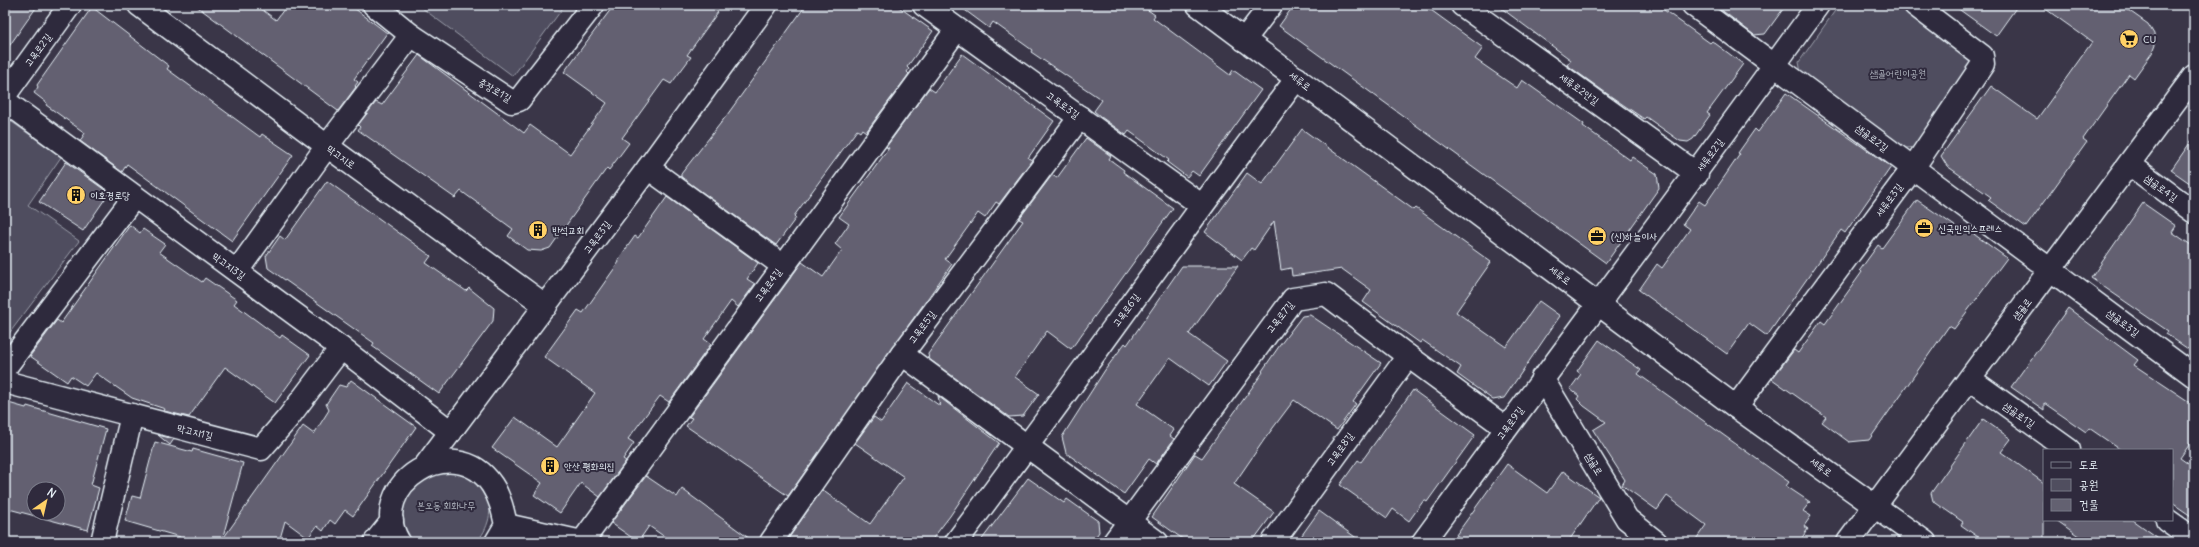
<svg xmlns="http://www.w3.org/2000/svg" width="2199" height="547" font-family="Delius,'Poor Story',sans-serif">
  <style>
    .green { fill: #504e5f; stroke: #9ca0ac }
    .building { fill: #636171; stroke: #e8f1f8; fill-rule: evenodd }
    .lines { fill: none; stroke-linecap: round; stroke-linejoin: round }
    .street-casing { stroke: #e8f1f8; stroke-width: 25 }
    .secondary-casing { stroke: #e8f1f8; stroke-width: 25 }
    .street { stroke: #2f2a3d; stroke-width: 22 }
    .secondary { stroke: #2f2a3d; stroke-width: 22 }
    .labels { text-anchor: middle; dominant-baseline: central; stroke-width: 4; stroke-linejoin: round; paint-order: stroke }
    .poi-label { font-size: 10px; fill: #e8f1f8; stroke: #2f2a3d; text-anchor: start }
    .street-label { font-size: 10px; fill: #e8f1f8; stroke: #2f2a3d }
    .park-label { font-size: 10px; fill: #b3b8c2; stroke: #2f2a3d }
  </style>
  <rect width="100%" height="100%" fill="#3a3648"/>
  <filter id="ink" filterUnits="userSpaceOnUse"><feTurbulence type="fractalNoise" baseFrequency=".025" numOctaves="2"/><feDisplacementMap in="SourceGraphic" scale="8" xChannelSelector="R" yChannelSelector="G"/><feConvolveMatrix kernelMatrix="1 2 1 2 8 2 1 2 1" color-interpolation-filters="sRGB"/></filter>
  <g filter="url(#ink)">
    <!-- green -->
    <g class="green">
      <path d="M 418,5 L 565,5 L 513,76 Z"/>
      <path d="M 1839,5 L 1898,5 L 1972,57 L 1973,69 L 1918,147 L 1906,148 L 1801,73 L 1799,62 Z"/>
      <path d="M 12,122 L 61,157 L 28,205 L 79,241 L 5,339 L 5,124 Z"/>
      <path d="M 426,472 L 466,472 C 472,479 480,486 485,493 C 495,507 488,531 476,542 L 414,542 C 390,509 405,500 426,472 Z"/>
    </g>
    <!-- building -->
    <g class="building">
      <path d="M 5,5 L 38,5 L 5,52 Z"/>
      <path d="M 195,5 L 256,5 L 276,20 L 287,5 L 350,5 L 387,33 L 354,79 L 358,82 L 355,86 L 356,87 L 338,111 Z"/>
      <path d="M 614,5 L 709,5 L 718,12 L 687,55 L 691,57 L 671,84 L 664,80 L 622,138 L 629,143 L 609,170 L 607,168 L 550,248 L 541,251 L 527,250 L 508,236 L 513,229 L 461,191 L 455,198 L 358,130 L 360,127 L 358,125 L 376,102 L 382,105 L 419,55 L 524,133 L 530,125 L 570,154 L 607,103 L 564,72 Z"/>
      <path d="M 806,5 L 896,5 L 933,31 L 907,67 L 909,69 L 907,72 L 909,74 L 866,132 L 862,129 L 860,132 L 857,130 L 794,216 L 796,218 L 776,245 L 681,177 L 681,174 L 727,115 Z"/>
      <path d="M 958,5 L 1141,5 L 1155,15 L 1153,18 L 1230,75 L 1233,70 L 1261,90 L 1199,176 L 1192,171 L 1187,177 L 1167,162 L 1169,160 L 1129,131 L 1126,135 L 1101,117 L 1094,111 L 1102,100 L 1031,52 L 1032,50 L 993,22 L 989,28 Z"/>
      <path d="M 1294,5 L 1424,5 L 1483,48 L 1475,59 L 1517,88 L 1522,80 L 1584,124 L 1583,126 L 1630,160 L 1632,157 L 1657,174 L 1659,188 L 1606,263 L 1279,26 Z"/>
      <path d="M 1497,5 L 1657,5 L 1710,43 L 1712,41 L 1743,64 L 1707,113 L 1710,115 L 1693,139 L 1688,142 L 1680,141 L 1646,117 L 1644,119 L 1606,93 L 1567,65 L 1571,60 Z"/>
      <path d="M 1715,5 L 1786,5 L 1765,34 L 1754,35 Z"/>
      <path d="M 1953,5 L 2018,5 L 1996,36 Z"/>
      <path d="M 2040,5 L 2121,5 L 2148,24 L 2154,34 L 2155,45 L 2152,53 L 2134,78 L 2129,74 L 2083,139 L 2087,142 L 2026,227 L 1988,200 L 1991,197 L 1947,166 L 1941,156 L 1991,86 L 2037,119 L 2092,42 Z"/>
      <path d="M 92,7 L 169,66 L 167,69 L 260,137 L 262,134 L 293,155 L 232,241 L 127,164 L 122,172 L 80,141 L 85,133 L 46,105 L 47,103 L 34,93 L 38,87 L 37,85 Z"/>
      <path d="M 962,54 L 1054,121 L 1028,158 L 1032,160 L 999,204 L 996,202 L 985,218 L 978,213 L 945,259 L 952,264 L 788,496 L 686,426 L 692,418 L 689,417 L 802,262 L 823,277 L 842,250 L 835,244 L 849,224 L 839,217 L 889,148 L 886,147 L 929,88 L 935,92 Z"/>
      <path d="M 1786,93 L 1891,167 L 1845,233 L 1841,230 L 1767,336 L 1749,323 L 1727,354 L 1639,290 L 1657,264 L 1662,268 L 1690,229 L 1683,224 L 1699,201 L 1705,205 L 1740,154 L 1738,153 L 1755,129 L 1758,132 Z"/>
      <path d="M 1302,129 L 1414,210 L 1416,208 L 1491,262 L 1456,312 L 1506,347 L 1539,301 L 1560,316 L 1504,398 L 1493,400 L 1457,374 L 1461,367 L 1422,340 L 1420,343 L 1363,302 L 1371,290 L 1342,269 L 1292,276 L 1291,268 L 1281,270 L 1274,221 L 1254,250 L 1251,248 L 1242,260 L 1205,232 L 1247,173 L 1262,184 Z"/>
      <path d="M 2194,137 L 2194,186 L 2171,170 Z"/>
      <path d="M 1086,138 L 1111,156 L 1109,159 L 1124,170 L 1123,172 L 1173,208 L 1071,349 L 1047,331 L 1015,377 L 1039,394 L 1023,416 L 1009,417 L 929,359 L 928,354 L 1023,221 L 1019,219 L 1052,175 L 1057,178 Z"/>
      <path d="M 66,162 L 109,193 L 83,231 L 39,202 Z"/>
      <path d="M 327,181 L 431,256 L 426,263 L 466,291 L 469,288 L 494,308 L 493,321 L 439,394 L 372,346 L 374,343 L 268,268 L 266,256 L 280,236 L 285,240 Z"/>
      <path d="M 667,197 L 758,263 L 747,279 L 755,284 L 738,307 L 731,301 L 704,339 L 711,344 L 669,402 L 660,396 L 628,439 L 634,443 L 623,459 L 626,461 L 600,497 L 581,483 L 560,513 L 534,495 L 542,483 L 492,448 L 515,417 L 557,447 L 595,393 L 544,357 L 578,310 L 583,313 L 619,262 L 618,260 L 635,236 L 638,238 Z"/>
      <path d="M 1917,200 L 1962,231 L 1964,227 L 2007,258 L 1954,329 L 1949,326 L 1869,440 L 1849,442 L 1822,422 L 1826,417 L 1772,379 L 1794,350 L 1798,353 L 1821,321 L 1825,324 L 1862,272 L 1860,270 L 1878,245 L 1882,248 Z"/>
      <path d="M 2143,203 L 2176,226 L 2172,232 L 2194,247 L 2194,353 L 2166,334 L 2168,331 L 2091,278 Z"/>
      <path d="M 130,225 L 140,233 L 143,229 L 165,244 L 159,252 L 202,282 L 205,278 L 237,300 L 234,304 L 280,338 L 282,335 L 310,355 L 275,403 L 225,367 L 189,417 L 164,411 L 165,409 L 132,398 L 96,373 L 86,386 L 71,376 L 67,382 L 30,356 L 57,320 L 61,323 Z"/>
      <path d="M 1182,266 L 1238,266 L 1189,334 L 1227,361 L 1209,386 L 1170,358 L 1137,404 L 1174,430 L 1170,436 L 1174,439 L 1156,464 L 1149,459 L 1124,494 L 1066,453 L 1062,437 L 1105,370 L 1125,343 L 1127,345 Z"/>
      <path d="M 2068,308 L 2138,360 L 2134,365 L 2194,405 L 2194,438 L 2180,458 L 2194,468 L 2194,518 L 2172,503 L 2172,450 L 2121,450 L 2089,428 L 2086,432 L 2044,403 L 2044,410 L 2011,387 Z"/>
      <path d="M 1310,315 L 1381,363 L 1353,402 L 1356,404 L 1337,430 L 1294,400 L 1264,440 L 1234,484 L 1274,512 L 1252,542 L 1187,542 L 1152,517 L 1195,454 L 1202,458 L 1263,372 L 1262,371 L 1280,345 L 1302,316 Z"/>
      <path d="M 1599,340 L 1641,370 L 1638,374 L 1789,482 L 1786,486 L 1810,502 L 1803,511 L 1811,516 L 1804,526 L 1808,529 L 1799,542 L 1694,542 L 1706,525 L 1667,496 L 1657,510 L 1622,485 L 1625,480 L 1593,430 L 1606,422 L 1584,406 L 1577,399 L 1579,396 L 1570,389 L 1581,374 L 1577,371 Z"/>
      <path d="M 351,380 L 416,427 L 353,516 L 345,510 L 335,524 L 330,520 L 323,531 L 317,526 L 308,538 L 285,521 L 279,542 L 179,542 L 180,537 L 125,521 L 132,496 L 140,498 L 155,442 L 192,452 L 193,449 L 243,463 L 222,540 L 303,426 L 314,434 L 329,410 L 326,404 L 339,385 L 346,387 Z"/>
      <path d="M 908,383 L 940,406 L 938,396 L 999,443 L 950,516 L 930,542 L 786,542 L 822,490 L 870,524 L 904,477 L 855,443 L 874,417 L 881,422 Z"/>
      <path d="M 1413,390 L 1475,435 L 1427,502 L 1424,500 L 1409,521 L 1393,509 L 1387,518 L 1340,485 L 1358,460 L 1361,462 Z"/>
      <path d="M 5,402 L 26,408 L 27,406 L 106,429 L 91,485 L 99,488 L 88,530 L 5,508 ZM 34,489 L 58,489 L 58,513 L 34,513 Z"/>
      <path d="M 1983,419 L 2011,439 L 2001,452 L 2044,483 L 2044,542 L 1985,542 L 1961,525 L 1963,522 L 1933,501 L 1931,493 Z"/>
      <path d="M 158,435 L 174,439 L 170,445 Z"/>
      <path d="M 1507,464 L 1547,493 L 1563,471 L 1599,497 L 1568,542 L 1466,542 L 1456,535 Z"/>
      <path d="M 646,476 L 677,497 L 682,489 L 754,542 L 672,542 L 649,526 L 638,542 L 611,523 Z"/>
      <path d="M 1028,478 L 1064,503 L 1067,499 L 1098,521 L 1099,532 L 1092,542 L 980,542 Z"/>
      <path d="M 1319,511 L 1362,542 L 1297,542 Z"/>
      <path d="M 2056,520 L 2133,520 L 2164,542 L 2087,542 Z"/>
    </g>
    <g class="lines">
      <defs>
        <g id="street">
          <path d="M 139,5 L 327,146 L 546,306"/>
          <path d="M 374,5 L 411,35 L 512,102 L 519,100 L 593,5"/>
          <path d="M 924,5 L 1201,205"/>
          <path d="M 1462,5 L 1697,174"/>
          <path d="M 1693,5 L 2194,376"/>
          <path d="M 1244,40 L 1271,5"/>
          <path d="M 5,95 L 70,5"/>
          <path d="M 5,101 L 341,348 L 451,432"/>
          <path d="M 2129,164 L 2194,212"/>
          <path d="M 648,168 L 782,265"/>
          <path d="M 237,271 L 327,146 L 411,35"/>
          <path d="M 902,354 L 1157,542"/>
          <path d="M 5,368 L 134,197"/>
          <path d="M 1542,378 L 1627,519 L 1656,542"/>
          <path d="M 1970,379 L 2069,450"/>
          <path d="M 5,382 L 261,449 L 288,418 L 341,348"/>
          <path d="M 1736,407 L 1913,168 L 1983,64 L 1982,56 L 1915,5"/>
          <path d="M 425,466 L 648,168 L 766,5"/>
          <path d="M 2167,520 L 2194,539"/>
          <path d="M 506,525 L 582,542"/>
          <path d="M 102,542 L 132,415"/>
          <path d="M 375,542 L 392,521"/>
          <path d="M 399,542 C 364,484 455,429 492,485 C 500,497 503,511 506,525 L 496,542"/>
          <path d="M 582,542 L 957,29"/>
          <path d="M 771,542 L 902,354 L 1080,117"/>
          <path d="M 956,542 C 1071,389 1181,232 1297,78"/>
          <path d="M 1114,542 L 1293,299 L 1326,294 L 1408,356 L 1506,428"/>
          <path d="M 1273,542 L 1408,356"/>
          <path d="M 1423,542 C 1554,363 1688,185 1818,5"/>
        </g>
        <g id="secondary">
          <path d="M 1198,5 L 1736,407 L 1925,542"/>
          <path d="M 1848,542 L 2194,76"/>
        </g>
      </defs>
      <!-- street casing -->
      <use href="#street" class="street-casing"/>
      <!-- secondary casing -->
      <use href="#secondary" class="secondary-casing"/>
      <!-- street -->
      <use href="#street" class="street"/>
      <!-- secondary -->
      <use href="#secondary" class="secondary"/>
    </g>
  </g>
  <!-- icons -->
  <defs>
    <symbol id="supermarket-disc" viewBox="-11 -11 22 22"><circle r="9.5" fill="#ffd166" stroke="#2f2a3d"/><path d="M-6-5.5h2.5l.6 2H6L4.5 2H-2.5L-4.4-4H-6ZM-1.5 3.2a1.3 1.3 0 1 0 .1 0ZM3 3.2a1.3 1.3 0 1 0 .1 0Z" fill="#111"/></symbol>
    <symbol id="building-disc" viewBox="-11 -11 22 22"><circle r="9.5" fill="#ffd166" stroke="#2f2a3d"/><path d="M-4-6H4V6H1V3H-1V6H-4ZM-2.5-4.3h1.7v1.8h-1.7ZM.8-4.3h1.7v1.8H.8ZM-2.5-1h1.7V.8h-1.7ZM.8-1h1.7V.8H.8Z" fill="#111"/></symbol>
    <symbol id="office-disc" viewBox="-11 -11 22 22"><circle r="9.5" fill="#ffd166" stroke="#2f2a3d"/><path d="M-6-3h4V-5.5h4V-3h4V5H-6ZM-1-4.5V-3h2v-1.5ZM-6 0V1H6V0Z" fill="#111"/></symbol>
  </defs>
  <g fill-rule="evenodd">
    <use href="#supermarket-disc" x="2118" y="28" width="22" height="22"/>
    <use href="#building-disc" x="65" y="184" width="22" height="22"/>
    <use href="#office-disc" x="1913" y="217" width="22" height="22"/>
    <use href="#building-disc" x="527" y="219" width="22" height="22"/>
    <use href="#office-disc" x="1586" y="225" width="22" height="22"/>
    <use href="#building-disc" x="539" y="455" width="22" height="22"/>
  </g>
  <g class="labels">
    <!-- poi labels -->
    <g class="poi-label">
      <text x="2143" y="39">CU</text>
      <text x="90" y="195">이호경로당</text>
      <text x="1938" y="228">신국민익스프레스</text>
      <text x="552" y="230">반석교회</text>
      <text x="1611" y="236">(신)하늘이사</text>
      <text x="564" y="466">안산 평화의집</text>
    </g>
    <!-- street labels -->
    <g class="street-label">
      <text transform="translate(38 50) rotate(-54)">고목로2길</text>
      <text transform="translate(1300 81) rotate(37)">세류로</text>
      <text transform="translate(1579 89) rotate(36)">세류로2안길</text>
      <text transform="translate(495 90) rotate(31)">충장로1길</text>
      <text transform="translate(1063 105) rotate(36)">고목로3길</text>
      <text transform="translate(1872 138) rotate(37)">샘골로2길</text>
      <text transform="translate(1710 155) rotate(-54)">세류로2길</text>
      <text transform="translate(341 157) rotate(36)">막고지로</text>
      <text transform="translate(2161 188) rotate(36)">샘골로4길</text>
      <text transform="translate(1889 200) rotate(-54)">세류로3길</text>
      <text transform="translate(597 237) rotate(-53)">고목로3길</text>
      <text transform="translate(229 266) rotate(36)">막고지3길</text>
      <text transform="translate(1560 275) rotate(37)">세류로</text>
      <text transform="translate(768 285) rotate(-54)">고목로4길</text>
      <text transform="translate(2022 309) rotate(-53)">샘골로</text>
      <text transform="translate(1126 310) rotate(-54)">고목로6길</text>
      <text transform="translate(1280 317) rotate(-52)">고목로7길</text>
      <text transform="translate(2123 323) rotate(37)">샘골로3길</text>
      <text transform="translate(922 327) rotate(-53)">고목로5길</text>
      <text transform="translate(2019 415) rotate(35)">샘골로1길</text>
      <text transform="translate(1510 423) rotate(-54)">고목로9길</text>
      <text transform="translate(195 432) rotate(14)">막고지1길</text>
      <text transform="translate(1340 449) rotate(-54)">고목로8길</text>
      <text transform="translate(1594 464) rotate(59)">샘골로</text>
      <text transform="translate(1821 467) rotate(36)">세류로</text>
    </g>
    <!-- park labels -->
    <g class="park-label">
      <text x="1898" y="73">샘골어린이공원</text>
      <text x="446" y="505">본오동 회화나무</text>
    </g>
  </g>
  <!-- margin -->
  <rect width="2199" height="547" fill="none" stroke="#2f2a3d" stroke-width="20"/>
  <rect x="10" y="10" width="2179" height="527" fill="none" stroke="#e8f1f8" stroke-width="1.5" filter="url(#ink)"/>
  <!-- legend -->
  <rect x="2043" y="449" width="130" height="72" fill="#2f2a3d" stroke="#797a88"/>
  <rect x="2051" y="462" width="20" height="6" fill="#2f2a3d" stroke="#797a88"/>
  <text x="2079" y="469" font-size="12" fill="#e8f1f8">도로</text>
  <rect x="2051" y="479" width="20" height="12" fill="#504e5f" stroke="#797a88"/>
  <text x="2079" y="489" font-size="12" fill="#e8f1f8">공원</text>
  <rect x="2051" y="499" width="20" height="12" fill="#636171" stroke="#797a88"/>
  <text x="2079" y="509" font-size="12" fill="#e8f1f8">건물</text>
  <!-- north arrow -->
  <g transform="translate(46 501) rotate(34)"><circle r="19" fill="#2f2a3d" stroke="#797a88"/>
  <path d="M0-3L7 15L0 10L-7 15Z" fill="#ffd166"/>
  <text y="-6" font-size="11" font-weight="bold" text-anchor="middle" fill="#e8f1f8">N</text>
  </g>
</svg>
